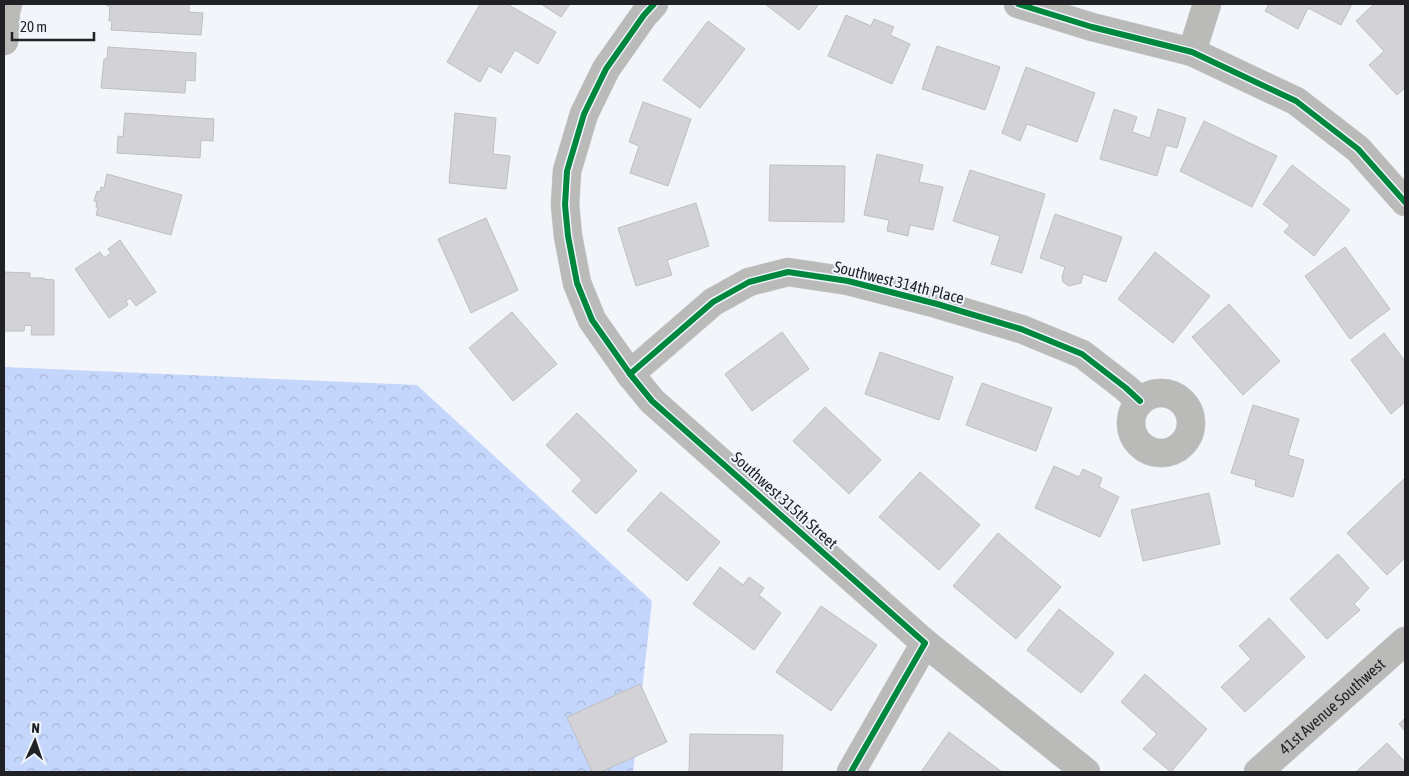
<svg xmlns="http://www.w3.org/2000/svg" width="1409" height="776" font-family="'Asap Condensed',sans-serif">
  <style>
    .forest { fill: url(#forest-crowns) }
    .building { fill: #d2d2d7; stroke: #bebfc3 }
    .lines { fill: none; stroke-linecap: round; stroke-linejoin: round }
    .minor-casing { stroke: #cdcfd3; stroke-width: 29 }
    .minor { stroke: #babab9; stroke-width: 28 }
    .cycleway-casing { stroke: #eff4fd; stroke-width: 9 }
    .cycleway { stroke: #00873e; stroke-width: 6 }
    .labels { text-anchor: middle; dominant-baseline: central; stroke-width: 4; stroke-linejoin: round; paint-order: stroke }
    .street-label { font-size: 16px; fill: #1f2124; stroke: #eff4fd }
  </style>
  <defs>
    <pattern id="forest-crowns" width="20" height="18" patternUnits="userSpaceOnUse" patternTransform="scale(1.25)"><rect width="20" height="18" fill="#c4d6fb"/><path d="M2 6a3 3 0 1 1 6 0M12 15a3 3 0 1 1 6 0" fill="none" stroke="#a8b7d7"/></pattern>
  </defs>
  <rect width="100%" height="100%" fill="#f2f5fa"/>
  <!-- forest -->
  <path class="forest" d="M 4,367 L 417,385 L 652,601 L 633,772 L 4,772 Z"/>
  <!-- building -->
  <g class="building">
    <path d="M 107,4 L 189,4 L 189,12 L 203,13 L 201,35 L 111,30 L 112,21 L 109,21 L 110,6 L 107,6 Z"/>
    <path d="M 480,4 L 507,4 L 556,32 L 538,64 L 515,50 L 501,73 L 489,66 L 480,82 L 447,62 Z"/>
    <path d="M 541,4 L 570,4 L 561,17 Z"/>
    <path d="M 765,4 L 819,4 L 799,30 Z"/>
    <path d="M 1269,4 L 1352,4 L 1341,25 L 1308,8 L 1298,29 L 1265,11 Z"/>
    <path d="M 1374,4 L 1405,4 L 1405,88 L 1397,95 L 1369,65 L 1384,51 L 1356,21 Z"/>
    <path d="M 846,15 L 871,26 L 874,19 L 894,27 L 890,35 L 910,44 L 892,84 L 828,56 Z"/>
    <path d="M 708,21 L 745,49 L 700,108 L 663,80 Z"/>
    <path d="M 937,46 L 1000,67 L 985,110 L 922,89 Z"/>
    <path d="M 108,47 L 196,53 L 195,81 L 186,80 L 185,93 L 101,88 L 104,59 L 107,59 Z"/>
    <path d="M 1026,67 L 1095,93 L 1077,142 L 1027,124 L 1020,141 L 1002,133 Z"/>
    <path d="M 643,102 L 691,119 L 668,186 L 630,173 L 639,146 L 629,142 Z"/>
    <path d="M 1114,109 L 1137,117 L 1132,132 L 1150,138 L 1158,109 L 1186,118 L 1177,148 L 1166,145 L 1157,176 L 1100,159 Z"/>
    <path d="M 125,113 L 214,119 L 213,141 L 201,140 L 200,158 L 117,153 L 118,136 L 123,137 Z"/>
    <path d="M 455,113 L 496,118 L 493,154 L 510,156 L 506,189 L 449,183 Z"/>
    <path d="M 1204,121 L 1277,156 L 1252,207 L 1180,171 Z"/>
    <path d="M 877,154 L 923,165 L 919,182 L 943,187 L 933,230 L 910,225 L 908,236 L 887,231 L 889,220 L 864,215 Z"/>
    <path d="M 770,165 L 845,166 L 844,222 L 769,221 Z"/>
    <path d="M 1292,165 L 1350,210 L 1314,256 L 1284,232 L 1290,225 L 1263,204 Z"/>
    <path d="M 970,170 L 1045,194 L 1022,273 L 991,264 L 1000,236 L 953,221 Z"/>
    <path d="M 107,174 L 182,195 L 171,235 L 96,215 L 98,207 L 96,207 L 97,202 L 94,201 L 97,191 L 100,192 L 101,187 L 104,188 Z"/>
    <path d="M 696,203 L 709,246 L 667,260 L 672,275 L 636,286 L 618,228 Z"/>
    <path d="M 1055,214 L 1122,237 L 1106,282 L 1083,274 L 1081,283 L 1069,286 L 1063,282 L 1062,277 L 1065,267 L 1040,258 Z"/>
    <path d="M 486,218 L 518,290 L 471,313 L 438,239 Z"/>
    <path d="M 120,240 L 156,292 L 136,306 L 130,298 L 126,301 L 128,305 L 109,318 L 75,269 L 100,252 L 104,258 L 111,253 L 108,249 Z"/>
    <path d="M 1345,247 L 1390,309 L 1350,339 L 1305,276 Z"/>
    <path d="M 1155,252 L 1210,296 L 1173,343 L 1118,299 Z"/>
    <path d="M 4,272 L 30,273 L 30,278 L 44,278 L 44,279 L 54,280 L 54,335 L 31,335 L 32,326 L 25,325 L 24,331 L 4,331 Z"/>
    <path d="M 1229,304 L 1280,361 L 1243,395 L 1192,337 Z"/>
    <path d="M 512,312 L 557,364 L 513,401 L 469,348 Z"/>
    <path d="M 782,332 L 809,369 L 752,411 L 725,374 Z"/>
    <path d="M 1384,333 L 1405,361 L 1405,402 L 1391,414 L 1351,360 Z"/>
    <path d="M 880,352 L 953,377 L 939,420 L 865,394 Z"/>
    <path d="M 982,383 L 1052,408 L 1036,451 L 966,425 Z"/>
    <path d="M 1253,405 L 1299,419 L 1288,455 L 1304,460 L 1293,497 L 1255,486 L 1256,480 L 1231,473 Z"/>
    <path d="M 825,407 L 881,460 L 849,494 L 793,441 Z"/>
    <path d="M 577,413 L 637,471 L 596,514 L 572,491 L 582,480 L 546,445 Z"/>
    <path d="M 1054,466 L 1079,477 L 1083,469 L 1102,478 L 1099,487 L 1119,497 L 1100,537 L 1035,508 Z"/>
    <path d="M 920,472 L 980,525 L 939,570 L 879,517 Z"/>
    <path d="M 1405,478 L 1405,558 L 1387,575 L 1347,533 Z"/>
    <path d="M 661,492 L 720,542 L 687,581 L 627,530 Z"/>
    <path d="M 1209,493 L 1220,544 L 1143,561 L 1131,510 Z"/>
    <path d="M 998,533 L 1061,587 L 1016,639 L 953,586 Z"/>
    <path d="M 1338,554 L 1369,588 L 1354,604 L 1360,610 L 1327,639 L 1290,599 Z"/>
    <path d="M 720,567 L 743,585 L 749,577 L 764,588 L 759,595 L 781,613 L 754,650 L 693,604 Z"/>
    <path d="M 821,606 L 877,645 L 831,711 L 776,672 Z"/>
    <path d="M 1059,609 L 1114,653 L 1081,693 L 1027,650 Z"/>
    <path d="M 1269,618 L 1305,657 L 1245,712 L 1221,687 L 1251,659 L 1239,646 Z"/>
    <path d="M 1145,674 L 1207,729 L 1171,772 L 1143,749 L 1157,734 L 1121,702 Z"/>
    <path d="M 640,684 L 667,742 L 601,772 L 592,772 L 567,717 Z"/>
    <path d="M 1405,718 L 1405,731 L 1399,724 Z"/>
    <path d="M 949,732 L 1002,772 L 921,772 Z"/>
    <path d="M 690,734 L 783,735 L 782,772 L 689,772 Z"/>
    <path d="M 1387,743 L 1405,762 L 1405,772 L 1356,772 Z"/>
  </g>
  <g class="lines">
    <defs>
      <g id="minor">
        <path d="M 654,4 L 644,15 L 606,69 L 584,114 L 567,171 L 565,205 L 568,236 L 577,283 L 592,320 L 630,374 L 652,401 L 925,643 L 1086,772"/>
        <path d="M 1018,4 L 1092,27 L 1192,52 L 1296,101 L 1358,149 L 1405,202"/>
        <path d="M 4,41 L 6,11 L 8,4"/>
        <path d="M 1192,52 L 1207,4"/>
        <path d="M 630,374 L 713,302 L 749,282 L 788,272 L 848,281 L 937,304 L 1021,329 L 1082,354 L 1126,388 L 1140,401"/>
        <circle cx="1161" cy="423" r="30"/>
        <path d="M 851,772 L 925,643"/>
        <path id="s1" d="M 1258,772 L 1405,641"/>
      </g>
    </defs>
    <!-- minor casing -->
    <use href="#minor" class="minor-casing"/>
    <!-- minor -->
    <use href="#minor" class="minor"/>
    <defs>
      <g id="cycleway">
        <path d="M 654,4 L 644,15 L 606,69 L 584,114 L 567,171 L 565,205 L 568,236 L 577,283 L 592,320 L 630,374 L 652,401 L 925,643 L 851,772"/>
        <path d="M 1018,4 L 1092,27 L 1192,52 L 1296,101 L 1358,149 L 1405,202"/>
        <path d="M 630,374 L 713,302 L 749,282 L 788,272 L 848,281 L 937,304 L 1021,329 L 1082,354 L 1126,388 L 1140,401"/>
      </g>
    </defs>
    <!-- cycleway casing -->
    <use href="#cycleway" class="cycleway-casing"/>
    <!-- cycleway -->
    <use href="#cycleway" class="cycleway"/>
  </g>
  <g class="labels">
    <!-- street labels -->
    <g class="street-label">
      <text transform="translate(899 282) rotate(14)">Southwest 314th Place</text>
      <text transform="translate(785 500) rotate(42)">Southwest 315th Street</text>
      <text stroke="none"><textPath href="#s1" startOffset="99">41st Avenue Southwest</textPath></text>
    </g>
  </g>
  <!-- border -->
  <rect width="1409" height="776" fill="none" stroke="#1f2124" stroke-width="10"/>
  <!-- north arrow -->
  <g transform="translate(35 741) rotate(3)" stroke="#eff4fd" stroke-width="4" paint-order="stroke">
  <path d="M0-4L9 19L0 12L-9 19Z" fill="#1f2124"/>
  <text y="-8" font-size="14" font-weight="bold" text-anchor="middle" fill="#1f2124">N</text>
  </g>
  <!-- scale -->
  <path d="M12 32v8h82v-8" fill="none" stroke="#1f2124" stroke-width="2.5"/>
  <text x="20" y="32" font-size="15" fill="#1f2124" stroke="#eff4fd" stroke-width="4" paint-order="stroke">20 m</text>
</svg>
